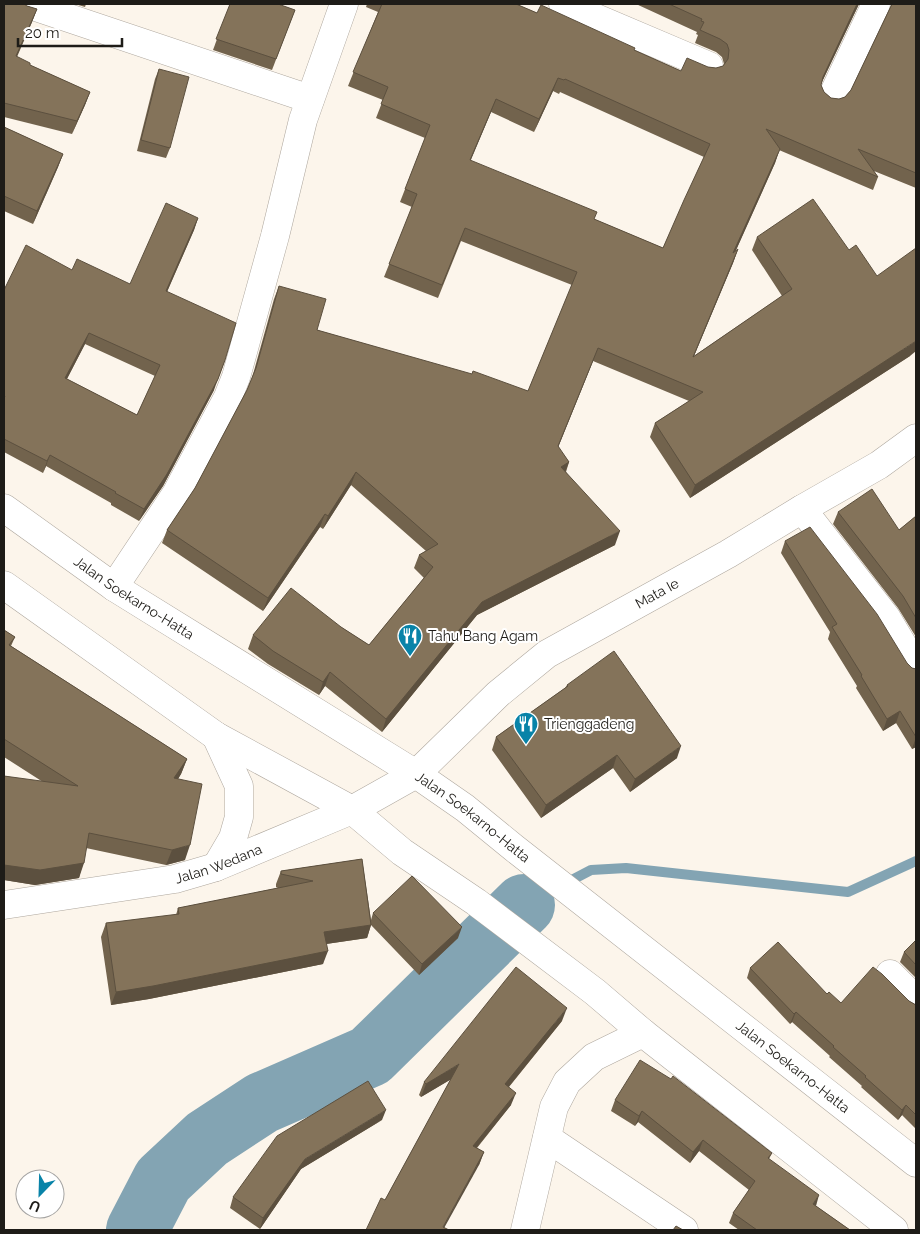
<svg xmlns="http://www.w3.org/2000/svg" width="920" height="1234" font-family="Raleway,sans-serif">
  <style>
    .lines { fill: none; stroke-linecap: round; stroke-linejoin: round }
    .stream { stroke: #83a4b3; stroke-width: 10 }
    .river { stroke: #83a4b3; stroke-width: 62 }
    .minor-casing { stroke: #aea79e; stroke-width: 29 }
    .highway-casing { stroke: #aea79e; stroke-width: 29 }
    .minor { stroke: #fff; stroke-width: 28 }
    .highway { stroke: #fff; stroke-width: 28 }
    .wall { fill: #72634d; fill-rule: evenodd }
    .shaded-wall { fill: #5c503f }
    .building { fill: #84735a; stroke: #5c503f; fill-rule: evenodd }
    .labels { text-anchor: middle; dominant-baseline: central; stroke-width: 4; stroke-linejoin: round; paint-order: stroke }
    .street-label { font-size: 14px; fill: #1e1c18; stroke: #fff }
    .poi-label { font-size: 14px; fill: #1e1c18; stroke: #fff; text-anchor: start }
  </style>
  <rect width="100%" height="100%" fill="#fcf5eb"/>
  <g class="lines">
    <!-- stream -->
    <path class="stream" d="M 524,905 L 591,870 L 626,868 L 848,892 L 916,861"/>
    <!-- river -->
    <path class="river" d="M 137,1230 L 163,1180 L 207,1139 L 262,1103 L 370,1056 L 524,905"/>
    <defs>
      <g id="minor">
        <path d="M 27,4 L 310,99"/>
        <path d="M 563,4 L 709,66"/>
        <path d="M 832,97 L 876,4"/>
        <path d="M 802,509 L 886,617 L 916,667"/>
        <path d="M 114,587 L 176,494 L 228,397 L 236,377 L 275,236 L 303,120 L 344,4"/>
        <path id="s1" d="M 4,905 L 175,879 L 216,867 L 352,810 L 416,774 L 498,694 L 547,654 L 728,554 L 802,509 L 879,465 L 916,438"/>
        <path d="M 890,974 L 916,1000"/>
        <path d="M 547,1138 L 684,1230"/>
        <path d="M 525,1230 L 554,1107 L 567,1082 L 594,1057 L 643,1033"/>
      </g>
      <g id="highway">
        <path id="s2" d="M 4,508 L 114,587 L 416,774 L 465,808 L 514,848 L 916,1163"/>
        <path d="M 4,585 L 216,736 L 352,810 L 402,852 L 476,902 L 595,992 L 643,1033 L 894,1230"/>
        <path d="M 216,867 L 233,838 L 239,817 L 239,786 L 216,736"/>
      </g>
    </defs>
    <!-- minor casing -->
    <use href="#minor" class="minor-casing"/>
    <!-- highway casing -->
    <use href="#highway" class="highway-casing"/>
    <!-- minor -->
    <use href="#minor" class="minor"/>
    <!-- highway -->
    <use href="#highway" class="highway"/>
  </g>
  <!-- wall -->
  <g class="wall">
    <path d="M 4,4 L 27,6 L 37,9 L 32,22 L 17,57 L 30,65 L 90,92 L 85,105 L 72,134 L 4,117 Z"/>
    <path d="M 75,4 L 86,4 L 85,7 Z"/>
    <path d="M 230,4 L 295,10 L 272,70 L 213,50 Z"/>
    <path d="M 367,4 L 516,4 L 537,13 L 634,50 L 681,71 L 708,67 L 716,68 L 723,66 L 724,64 L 722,57 L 716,52 L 695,43 L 698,35 L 696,34 L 697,32 L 636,4 L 859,4 L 822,82 L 821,85 L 824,92 L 831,98 L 839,99 L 845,97 L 851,90 L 891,6 L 891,4 L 916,4 L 916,188 L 874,171 L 878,177 L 873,190 L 779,150 L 775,163 L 735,252 L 738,249 L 733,263 L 694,356 L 782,296 L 752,250 L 757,237 L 910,356 L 690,498 L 650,437 L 655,423 L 689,401 L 593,361 L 558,447 L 569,462 L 566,472 L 615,545 L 477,615 L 382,732 L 325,686 L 319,695 L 268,664 L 248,649 L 253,635 L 341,627 L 369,645 L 424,578 L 414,568 L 419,555 L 426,551 L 351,485 L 323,529 L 320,527 L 263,611 L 162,543 L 167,530 L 195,488 L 247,390 L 252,378 L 274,299 L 279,286 L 317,330 L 528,391 L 572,285 L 461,241 L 438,298 L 384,277 L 412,207 L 400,202 L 425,138 L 376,118 L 383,100 L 348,86 L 378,12 L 366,7 ZM 553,91 L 559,94 L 560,92 L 704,157 L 663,248 L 594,219 L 470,161 L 491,112 L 534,132 Z"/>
    <path d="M 159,69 L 170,148 L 166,158 L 137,151 L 155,79 Z"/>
    <path d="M 4,127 L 63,154 L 58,167 L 33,224 L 4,211 Z"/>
    <path d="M 198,218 L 194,230 L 167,292 L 214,390 L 163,486 L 139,521 L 111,505 L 111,503 L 46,466 L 43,473 L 4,452 L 4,290 L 72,270 L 130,284 ZM 85,344 L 155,376 L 137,415 L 67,379 Z"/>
    <path d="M 838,512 L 899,530 L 916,516 L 916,637 L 898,608 L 833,524 Z"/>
    <path d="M 785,541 L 912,668 L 916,669 L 916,747 L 912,749 L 896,723 L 883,731 L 856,688 L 857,686 L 828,639 L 830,632 L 781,553 Z"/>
    <path d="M 4,630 L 15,637 L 11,646 L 187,759 L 181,774 L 178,779 L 185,860 L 166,865 L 86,848 L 79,878 L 35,885 L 4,880 L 4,776 L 43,782 L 4,757 Z"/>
    <path d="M 567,685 L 677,758 L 630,792 L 613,768 L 541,818 L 492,750 L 496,737 L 565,688 Z"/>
    <path d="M 362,859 L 371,920 L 373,913 L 458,938 L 419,975 L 371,925 L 367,938 L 326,944 L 323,964 L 149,999 L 111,1005 L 101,937 L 106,923 L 176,915 L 178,908 L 278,888 L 276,887 L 276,884 L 281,871 Z"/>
    <path d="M 916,940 L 916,978 L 900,962 L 904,952 Z"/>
    <path d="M 750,968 L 827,994 L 841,1003 L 909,1001 L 916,1005 L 916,1129 L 902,1115 L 898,1120 L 861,1087 L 862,1086 L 829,1057 L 830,1056 L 792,1022 L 790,1024 L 747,978 Z"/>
    <path d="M 562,1021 L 509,1087 L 511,1105 L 477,1148 L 484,1152 L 479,1165 L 385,1200 L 451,1079 L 421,1097 L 419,1095 L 424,1082 Z"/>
    <path d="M 615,1100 L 772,1153 L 769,1159 L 816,1206 L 850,1230 L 739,1230 L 729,1223 L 733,1213 L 749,1190 L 699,1151 L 690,1163 L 638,1122 L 635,1126 L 611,1111 Z"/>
    <path d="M 382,1120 L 301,1169 L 260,1229 L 230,1208 L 233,1197 Z"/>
  </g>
  <!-- shaded-wall -->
  <g class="shaded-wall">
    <path d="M 857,4 L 859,4 L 818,90 L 823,77 Z"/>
    <path d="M 37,9 L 32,22 L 11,69 L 16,56 Z"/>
    <path d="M 558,78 L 553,91 L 534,132 L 539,119 Z"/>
    <path d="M 90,92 L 85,105 L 72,134 L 77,121 Z"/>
    <path d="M 496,99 L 491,112 L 465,174 L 470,160 Z"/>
    <path d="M 780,149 L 775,163 L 729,266 L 733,253 Z"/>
    <path d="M 63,154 L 58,167 L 33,224 L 37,211 Z"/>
    <path d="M 198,218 L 194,230 L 162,303 L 166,291 Z"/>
    <path d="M 738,249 L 733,263 L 688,370 L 693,357 Z"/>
    <path d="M 89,333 L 85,344 L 61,390 L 65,378 Z"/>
    <path d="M 916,341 L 916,351 L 910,356 L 690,498 L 695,485 Z"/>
    <path d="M 598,348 L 593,361 L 553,460 L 558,446 Z"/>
    <path d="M 225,360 L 214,390 L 163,486 L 139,521 L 144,509 Z"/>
    <path d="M 50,455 L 46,466 L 43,473 L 47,461 Z"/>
    <path d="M 569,462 L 564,475 L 561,467 Z"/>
    <path d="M 356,472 L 351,485 L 323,529 L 328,516 Z"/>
    <path d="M 325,514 L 320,527 L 263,611 L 268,598 Z"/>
    <path d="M 620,531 L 615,545 L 477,615 L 382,732 L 386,719 L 482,602 Z"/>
    <path d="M 330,672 L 325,686 L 319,695 L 323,682 Z"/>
    <path d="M 900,711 L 896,723 L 883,731 L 887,719 Z"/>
    <path d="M 916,737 L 916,747 L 912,749 Z"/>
    <path d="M 681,746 L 677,758 L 630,792 L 635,779 Z"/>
    <path d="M 617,755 L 613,768 L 541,818 L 546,805 Z"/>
    <path d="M 187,759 L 181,774 L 169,793 L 174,778 Z"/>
    <path d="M 190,845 L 185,860 L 166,865 L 172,850 Z"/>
    <path d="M 84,863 L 79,878 L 35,885 L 4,880 L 4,865 Z"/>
    <path d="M 371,925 L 367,938 L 319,945 L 324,932 Z"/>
    <path d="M 462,927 L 458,938 L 419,975 L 422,964 Z"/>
    <path d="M 328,951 L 323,964 L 149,999 L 111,1005 L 116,992 Z"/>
    <path d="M 567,1008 L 562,1021 L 501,1096 L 505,1084 Z"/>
    <path d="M 796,1012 L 792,1022 L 790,1024 L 794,1014 Z"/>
    <path d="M 459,1064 L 455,1077 L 421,1097 L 426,1084 Z"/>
    <path d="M 516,1093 L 511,1105 L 468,1158 L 473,1146 Z"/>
    <path d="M 906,1105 L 902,1115 L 898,1120 L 902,1110 Z"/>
    <path d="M 386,1110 L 382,1120 L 301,1169 L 260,1229 L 263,1218 L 305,1159 Z"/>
    <path d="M 642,1111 L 638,1122 L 635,1126 L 639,1116 Z"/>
    <path d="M 703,1140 L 699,1151 L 690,1163 L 693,1152 Z"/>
    <path d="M 484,1152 L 479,1165 L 443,1230 L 443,1227 Z"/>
    <path d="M 819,1195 L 816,1206 L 813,1204 Z"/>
  </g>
  <!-- building -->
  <g class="building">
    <path d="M 4,4 L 24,4 L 27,6 L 37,9 L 16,56 L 30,63 L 30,65 L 90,92 L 77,121 L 4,103 Z"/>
    <path d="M 230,4 L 278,4 L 295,10 L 276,59 L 216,39 Z"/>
    <path d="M 382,4 L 516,4 L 537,13 L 541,5 L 635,48 L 634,50 L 681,71 L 687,58 L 708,67 L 716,68 L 723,66 L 728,59 L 729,50 L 727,44 L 720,39 L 700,30 L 704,22 L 701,21 L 702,19 L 669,4 L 857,4 L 823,77 L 821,85 L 824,92 L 831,98 L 839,99 L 845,97 L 851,90 L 892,4 L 916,4 L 916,173 L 858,149 L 878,177 L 766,129 L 780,149 L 733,253 L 738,249 L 693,357 L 792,289 L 757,237 L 813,199 L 849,250 L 856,245 L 877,276 L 916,248 L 916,341 L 695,485 L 655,423 L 703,392 L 598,348 L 558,446 L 569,462 L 561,467 L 620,531 L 482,602 L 386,719 L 330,672 L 323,682 L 273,651 L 253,635 L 291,588 L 341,627 L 369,645 L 433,567 L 419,555 L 438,544 L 356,472 L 328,516 L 325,514 L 268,598 L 167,530 L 195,488 L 247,390 L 256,368 L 279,286 L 326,299 L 317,330 L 472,374 L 473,371 L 528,391 L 577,272 L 465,228 L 442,285 L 389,264 L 417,194 L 405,189 L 430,125 L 381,104 L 388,87 L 353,72 ZM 558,78 L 564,80 L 565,79 L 710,144 L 684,200 L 663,248 L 594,219 L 597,212 L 470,160 L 496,99 L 539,119 Z"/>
    <path d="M 159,69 L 189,77 L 170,148 L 141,140 Z"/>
    <path d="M 4,127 L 63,154 L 37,211 L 4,196 Z"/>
    <path d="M 166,203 L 198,218 L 166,291 L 236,323 L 225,360 L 218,379 L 167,474 L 144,509 L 115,493 L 116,492 L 50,455 L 47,461 L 4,439 L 4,398 L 5,396 L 4,396 L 4,290 L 26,245 L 72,270 L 77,259 L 130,284 ZM 89,333 L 160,365 L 137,415 L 65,378 Z"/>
    <path d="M 872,489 L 899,530 L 916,516 L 916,618 L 903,596 L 838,512 Z"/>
    <path d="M 810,527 L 877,614 L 907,663 L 912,668 L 916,669 L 916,737 L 900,711 L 887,719 L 861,676 L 862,675 L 832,627 L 837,624 L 785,541 Z"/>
    <path d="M 4,630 L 15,637 L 9,645 L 187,759 L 174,778 L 202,784 L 190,845 L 172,850 L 89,833 L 84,863 L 40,870 L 4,865 L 4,776 L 78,786 L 4,739 Z"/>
    <path d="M 614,651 L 681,746 L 635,779 L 617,755 L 546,805 L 496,737 L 568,686 L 567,685 Z"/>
    <path d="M 362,859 L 371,925 L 324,932 L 328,951 L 153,986 L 116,992 L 106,923 L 179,914 L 178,908 L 313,881 L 281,874 L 281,871 Z"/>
    <path d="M 412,876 L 462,927 L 422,964 L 373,913 Z"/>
    <path d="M 916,940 L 916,965 L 904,952 Z"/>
    <path d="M 778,942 L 827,994 L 829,992 L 841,1003 L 873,967 L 882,974 L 909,1001 L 916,1005 L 916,1115 L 906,1105 L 902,1110 L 865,1077 L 866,1076 L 833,1047 L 834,1046 L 796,1012 L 794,1014 L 750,968 Z"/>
    <path d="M 516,967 L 567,1008 L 505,1084 L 516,1093 L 473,1146 L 484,1152 L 443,1227 L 449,1230 L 366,1230 L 381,1198 L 385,1200 L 459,1064 L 426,1084 L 424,1082 Z"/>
    <path d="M 640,1060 L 671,1079 L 673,1076 L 772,1153 L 768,1158 L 819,1195 L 813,1204 L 850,1230 L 757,1230 L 733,1213 L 755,1181 L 703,1140 L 693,1152 L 642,1111 L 639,1116 L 615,1100 Z"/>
    <path d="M 368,1081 L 386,1110 L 305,1159 L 263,1218 L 233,1197 L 277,1136 Z"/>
    <path d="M 676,1226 L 683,1230 L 673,1230 Z"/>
  </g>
  <!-- icons -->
  <defs>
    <symbol id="restaurant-pin" viewBox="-11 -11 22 30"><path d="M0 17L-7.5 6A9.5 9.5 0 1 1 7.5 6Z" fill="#0883a8" stroke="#fff"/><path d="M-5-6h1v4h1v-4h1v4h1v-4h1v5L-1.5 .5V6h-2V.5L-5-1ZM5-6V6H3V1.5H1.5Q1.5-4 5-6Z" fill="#fff"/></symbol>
  </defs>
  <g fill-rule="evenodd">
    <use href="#restaurant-pin" x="396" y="622" width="28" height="38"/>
    <use href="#restaurant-pin" x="512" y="710" width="28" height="38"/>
  </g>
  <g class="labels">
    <!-- street labels -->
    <g class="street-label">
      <text stroke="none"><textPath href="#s1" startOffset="740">Mata Ie</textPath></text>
      <text stroke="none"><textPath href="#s2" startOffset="158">Jalan Soekarno-Hatta</textPath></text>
      <text stroke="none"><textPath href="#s2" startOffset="562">Jalan Soekarno-Hatta</textPath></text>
      <text stroke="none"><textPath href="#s1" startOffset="219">Jalan Wedana</textPath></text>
      <text stroke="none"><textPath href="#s2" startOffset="968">Jalan Soekarno-Hatta</textPath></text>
    </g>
    <!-- poi labels -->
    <g class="poi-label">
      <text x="428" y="636">Tahu Bang Agam</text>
      <text x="544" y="724">Trienggadeng</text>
    </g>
  </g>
  <!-- border -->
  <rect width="920" height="1234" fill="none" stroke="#1e1c18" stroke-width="10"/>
  <!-- north arrow -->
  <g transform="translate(40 1194) rotate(203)"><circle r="24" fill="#ffffff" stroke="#a5a4a3"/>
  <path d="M0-4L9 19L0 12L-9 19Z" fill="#0883a8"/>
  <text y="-8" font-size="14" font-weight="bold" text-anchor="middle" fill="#1e1c18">U</text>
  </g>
  <!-- scale -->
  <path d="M18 38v8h104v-8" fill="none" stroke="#1e1c18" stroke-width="2.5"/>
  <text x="25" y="38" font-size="15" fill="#1e1c18" stroke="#ffffff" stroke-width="4" paint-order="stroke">20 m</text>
</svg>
